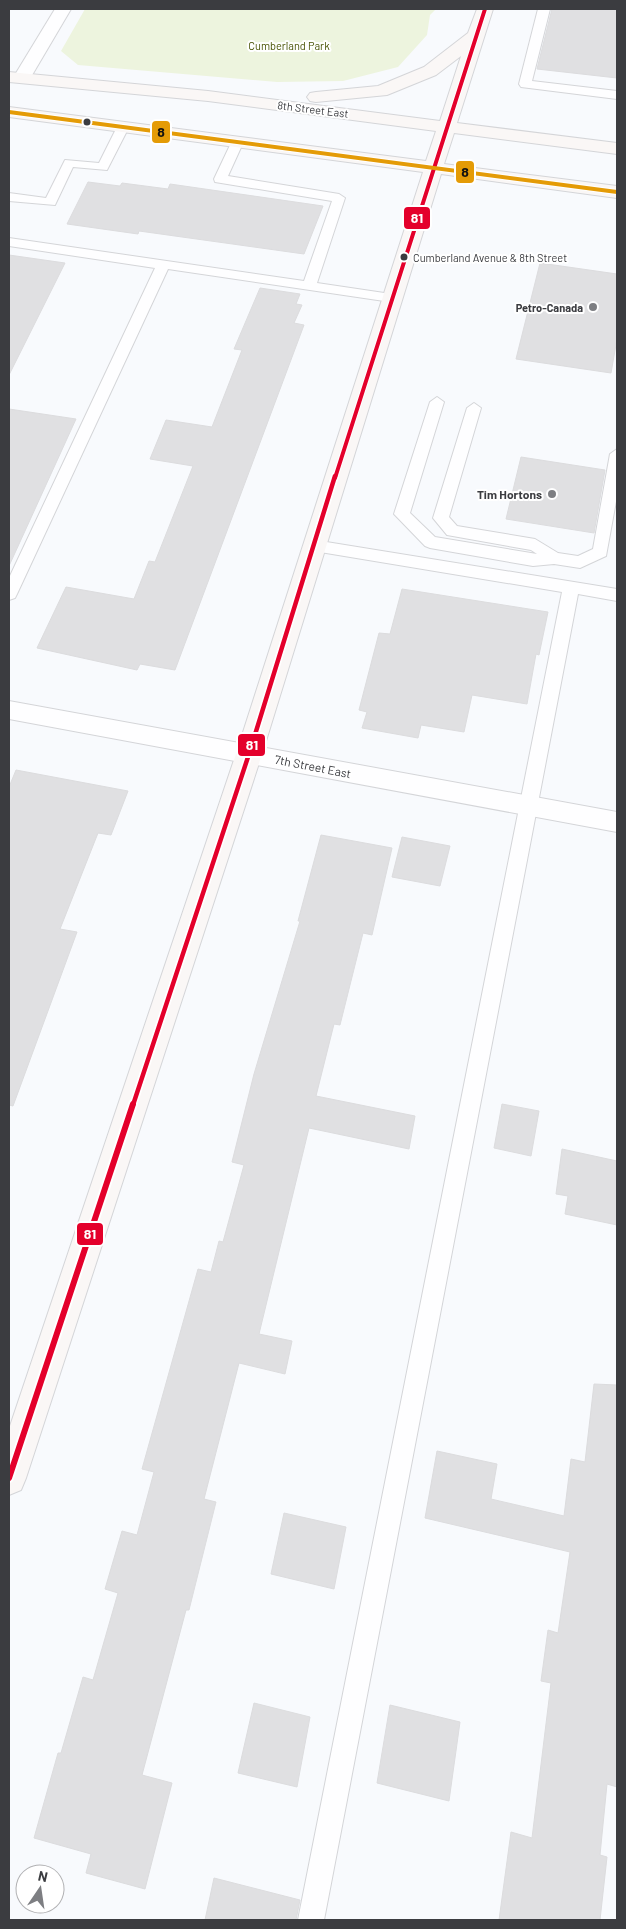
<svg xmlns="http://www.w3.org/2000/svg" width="626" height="1929" font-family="Barlow,sans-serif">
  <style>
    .green { fill: #edf4de }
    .building { fill: #e0e0e2; stroke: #dcdcde }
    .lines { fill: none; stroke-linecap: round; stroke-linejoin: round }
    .lane-casing { stroke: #d4d5d8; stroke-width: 2 }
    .street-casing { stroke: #d4d5d8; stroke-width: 2 }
    .secondary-casing { stroke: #d4d5d8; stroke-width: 2 }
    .lane { fill: #fefeff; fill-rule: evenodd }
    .street { fill: #fefeff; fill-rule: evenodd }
    .secondary { fill: #faf7f6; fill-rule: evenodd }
    .bus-1-far2-casing { stroke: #fff; stroke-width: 6 }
    .bus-1-far1-casing { stroke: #fff; stroke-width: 8 }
    .bus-1-casing { stroke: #fff; stroke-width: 10 }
    .bus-2-casing { stroke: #fff; stroke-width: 6 }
    .bus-1-far2 { stroke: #e4002b; stroke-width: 4 }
    .bus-1-far1 { stroke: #e4002b; stroke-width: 4.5 }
    .bus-1 { stroke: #e4002b; stroke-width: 6 }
    .bus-2 { stroke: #e49b06; stroke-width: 4 }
    .bus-dot { fill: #3b3c40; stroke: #fff; stroke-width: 2 }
    .poi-dot { fill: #7d7e82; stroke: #fff; stroke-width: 2 }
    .labels { text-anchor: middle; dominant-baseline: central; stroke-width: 4; stroke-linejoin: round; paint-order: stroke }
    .far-park-label { font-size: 11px; fill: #495406; stroke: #fff }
    .far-street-label { font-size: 11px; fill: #3b3c40; stroke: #fff }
    .bus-label { font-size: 11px; fill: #3b3c40; stroke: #fff; text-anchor: start }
    .far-poi-label { font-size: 11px; font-weight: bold; fill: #3b3c40; stroke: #fff; text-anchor: end }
    .poi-label { font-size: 12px; font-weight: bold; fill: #3b3c40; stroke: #fff; text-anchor: end }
    .street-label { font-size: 12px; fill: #3b3c40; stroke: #fff }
    .line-badge { stroke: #fff; stroke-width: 2 }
    .badge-label { font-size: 14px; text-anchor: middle; font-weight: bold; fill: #fff }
    .pale-badge-label { font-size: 14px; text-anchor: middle; font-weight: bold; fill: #111 }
  </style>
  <rect width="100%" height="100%" fill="#f8fafd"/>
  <!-- green -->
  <path class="green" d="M 85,9 L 436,9 L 430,15 L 427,35 L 398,67 L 343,81 L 277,82 L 78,65 L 61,51 Z"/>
  <!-- building -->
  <g class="building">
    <path d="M 552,9 L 617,9 L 617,78 L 537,69 Z"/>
    <path d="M 88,182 L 120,186 L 122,183 L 168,189 L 170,184 L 323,206 L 304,254 L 139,231 L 138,234 L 67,224 Z"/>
    <path d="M 9,255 L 65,263 L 9,375 Z"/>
    <path d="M 540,263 L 617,274 L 617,339 L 611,373 L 516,359 Z"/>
    <path d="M 260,288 L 300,294 L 296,304 L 302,305 L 294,323 L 304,325 L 175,670 L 140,664 L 137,670 L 37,648 L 66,587 L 134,599 L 149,561 L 155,562 L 193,466 L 150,459 L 166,420 L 212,427 L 242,350 L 234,349 Z"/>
    <path d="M 9,409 L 76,419 L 9,566 Z"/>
    <path d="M 521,457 L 605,470 L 594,533 L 506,519 Z"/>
    <path d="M 402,589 L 548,612 L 539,655 L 536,654 L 527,704 L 472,695 L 464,732 L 421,725 L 418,738 L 362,728 L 367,712 L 359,710 L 379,633 L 390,634 Z"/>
    <path d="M 16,770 L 128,791 L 111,835 L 98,833 L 60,929 L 77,932 L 13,1106 L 9,1105 L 9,787 Z"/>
    <path d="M 321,835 L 392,848 L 372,935 L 363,933 L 340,1025 L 334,1024 L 316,1096 L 415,1116 L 409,1149 L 309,1128 L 259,1334 L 292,1341 L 285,1374 L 239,1363 L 204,1499 L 216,1502 L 189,1610 L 186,1610 L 142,1775 L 172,1783 L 145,1889 L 86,1873 L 91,1854 L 34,1838 L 58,1753 L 61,1753 L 83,1677 L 93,1680 L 118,1593 L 105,1589 L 122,1531 L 137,1535 L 154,1472 L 142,1469 L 198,1269 L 211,1272 L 219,1241 L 223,1242 L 244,1165 L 232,1162 L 254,1074 L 300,921 L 298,921 Z"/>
    <path d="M 402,837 L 450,846 L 440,886 L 392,877 Z"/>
    <path d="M 502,1104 L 539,1111 L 531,1156 L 494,1148 Z"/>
    <path d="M 562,1149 L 617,1161 L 617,1225 L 565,1214 L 568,1196 L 556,1194 Z"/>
    <path d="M 594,1384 L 617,1385 L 617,1787 L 607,1784 L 600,1855 L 607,1857 L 600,1920 L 499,1920 L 511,1832 L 532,1838 L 551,1683 L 541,1681 L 548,1630 L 558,1633 L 570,1552 L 425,1518 L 437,1451 L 497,1464 L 491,1499 L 564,1516 L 571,1459 L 585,1462 Z"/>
    <path d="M 284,1513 L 346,1527 L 334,1589 L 271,1574 Z"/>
    <path d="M 254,1703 L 310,1717 L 297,1787 L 238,1773 Z"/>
    <path d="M 390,1705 L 460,1722 L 449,1801 L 377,1783 Z"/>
    <path d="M 214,1878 L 300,1900 L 296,1920 L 205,1920 Z"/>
  </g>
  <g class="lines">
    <defs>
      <g id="lane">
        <path d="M 538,9 L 550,9 L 532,81 L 617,91 L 617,99 L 521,87 L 519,84 Z"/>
        <path d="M 123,123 L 129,127 L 107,170 L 73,167 L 55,205 L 9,201 L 9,193 L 46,198 L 65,160 L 99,163 L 117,127 Z"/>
        <path d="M 237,139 L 243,143 L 228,176 L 339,194 L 345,198 L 317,283 L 391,294 L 398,298 L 391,302 L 168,269 L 17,594 L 15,598 L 9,600 L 9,578 L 155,268 L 9,246 L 9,238 L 304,281 L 332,201 L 215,182 L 214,179 L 231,143 Z"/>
        <path d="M 437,397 L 444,402 L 410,513 L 435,537 L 537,554 L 531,550 L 447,535 L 433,518 L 467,408 L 474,403 L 481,408 L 449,517 L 457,526 L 535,539 L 558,553 L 578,556 L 593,549 L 610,454 L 617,449 L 617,496 L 606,556 L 580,568 L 554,564 L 533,566 L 430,548 L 425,546 L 394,514 L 430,402 Z"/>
        <path d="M 314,540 L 617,589 L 617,601 L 578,594 L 324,1920 L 298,1920 L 562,592 L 308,550 L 306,546 L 308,542 Z"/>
      </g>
      <g id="street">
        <path d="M 55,9 L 71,9 L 28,82 L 16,82 L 13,78 Z"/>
        <path d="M 9,701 L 617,812 L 617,832 L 9,719 Z"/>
      </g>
      <path id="secondary" d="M 477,9 L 493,9 L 457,123 L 617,143 L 617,154 L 454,133 L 444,164 L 617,186 L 617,198 L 441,174 L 262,754 L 26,1478 L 21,1490 L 9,1495 L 9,1429 L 236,754 L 423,172 L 9,117 L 9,107 L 426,161 L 436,131 L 208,101 L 9,82 L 9,72 L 208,91 L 440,121 L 461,56 L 436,75 L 387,95 L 316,102 L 310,101 L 307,97 L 310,93 L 316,92 L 378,86 L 424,67 L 468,33 Z"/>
    </defs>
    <!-- lane casing -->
    <use href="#lane" class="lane-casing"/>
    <!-- street casing -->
    <use href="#street" class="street-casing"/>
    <!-- secondary casing -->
    <use href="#secondary" class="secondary-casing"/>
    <!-- lane -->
    <use href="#lane" class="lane"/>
    <!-- street -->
    <use href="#street" class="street"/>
    <!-- secondary -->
    <use href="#secondary" class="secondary"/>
    <defs>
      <path id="bus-1-far2" d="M 335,478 L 485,9"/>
      <path id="bus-1-far1" d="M 133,1105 L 249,754 L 335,476"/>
      <path id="bus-1" d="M 9,1478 L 133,1104"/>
      <path id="bus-2" d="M 9,112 L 617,192"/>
    </defs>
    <!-- bus-1-far2 casing -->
    <use href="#bus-1-far2" class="bus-1-far2-casing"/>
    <!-- bus-1-far1 casing -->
    <use href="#bus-1-far1" class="bus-1-far1-casing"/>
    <!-- bus-1 casing -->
    <use href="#bus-1" class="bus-1-casing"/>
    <!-- bus-2 casing -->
    <use href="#bus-2" class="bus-2-casing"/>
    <!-- bus-1-far2 -->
    <use href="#bus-1-far2" class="bus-1-far2"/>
    <!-- bus-1-far1 -->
    <use href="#bus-1-far1" class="bus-1-far1"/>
    <!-- bus-1 -->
    <use href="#bus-1" class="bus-1"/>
    <!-- bus-2 -->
    <use href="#bus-2" class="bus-2"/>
  </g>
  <!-- markers -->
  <g class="bus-dot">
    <circle cx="87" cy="122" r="4.5"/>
    <circle cx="404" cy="257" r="4.5"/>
  </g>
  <g class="poi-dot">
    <circle cx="593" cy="307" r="5"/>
    <circle cx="552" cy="494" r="5"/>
  </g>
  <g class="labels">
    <!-- far-park labels -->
    <g class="far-park-label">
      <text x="289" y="45">Cumberland Park</text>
    </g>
    <!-- far-street labels -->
    <g class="far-street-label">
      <text transform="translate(313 109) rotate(7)">8th Street East</text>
    </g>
    <!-- bus labels -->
    <g class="bus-label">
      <text x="413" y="257">Cumberland Avenue &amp; 8th Street</text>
    </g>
    <!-- far-poi labels -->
    <g class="far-poi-label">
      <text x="583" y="307">Petro-Canada</text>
    </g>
    <!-- poi labels -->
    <g class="poi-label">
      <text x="542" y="494">Tim Hortons</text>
    </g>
    <!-- street labels -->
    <g class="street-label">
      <text transform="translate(313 766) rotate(11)">7th Street East</text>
    </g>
  </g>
  <g class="line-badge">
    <rect x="151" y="120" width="20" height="24" rx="5" fill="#e49b06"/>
    <rect x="455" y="160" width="20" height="24" rx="5" fill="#e49b06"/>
    <rect x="403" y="206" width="28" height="24" rx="5" fill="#e4002b"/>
    <rect x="237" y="733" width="29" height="24" rx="5" fill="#e4002b"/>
    <rect x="76" y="1222" width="28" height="24" rx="5" fill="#e4002b"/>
  </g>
  <g class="badge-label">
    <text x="417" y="223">81</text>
    <text x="252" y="750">81</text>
    <text x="90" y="1239">81</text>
  </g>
  <g class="pale-badge-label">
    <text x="161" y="137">8</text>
    <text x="465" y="177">8</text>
  </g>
  <!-- border -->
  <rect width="626" height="1929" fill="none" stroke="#3b3c40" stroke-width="20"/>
  <!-- north arrow -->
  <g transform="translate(40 1889) rotate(13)"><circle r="24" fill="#ffffff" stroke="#b1b1b3"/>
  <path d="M0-4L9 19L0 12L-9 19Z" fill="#7d7e82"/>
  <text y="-8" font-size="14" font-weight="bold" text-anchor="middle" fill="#3b3c40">N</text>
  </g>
</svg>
